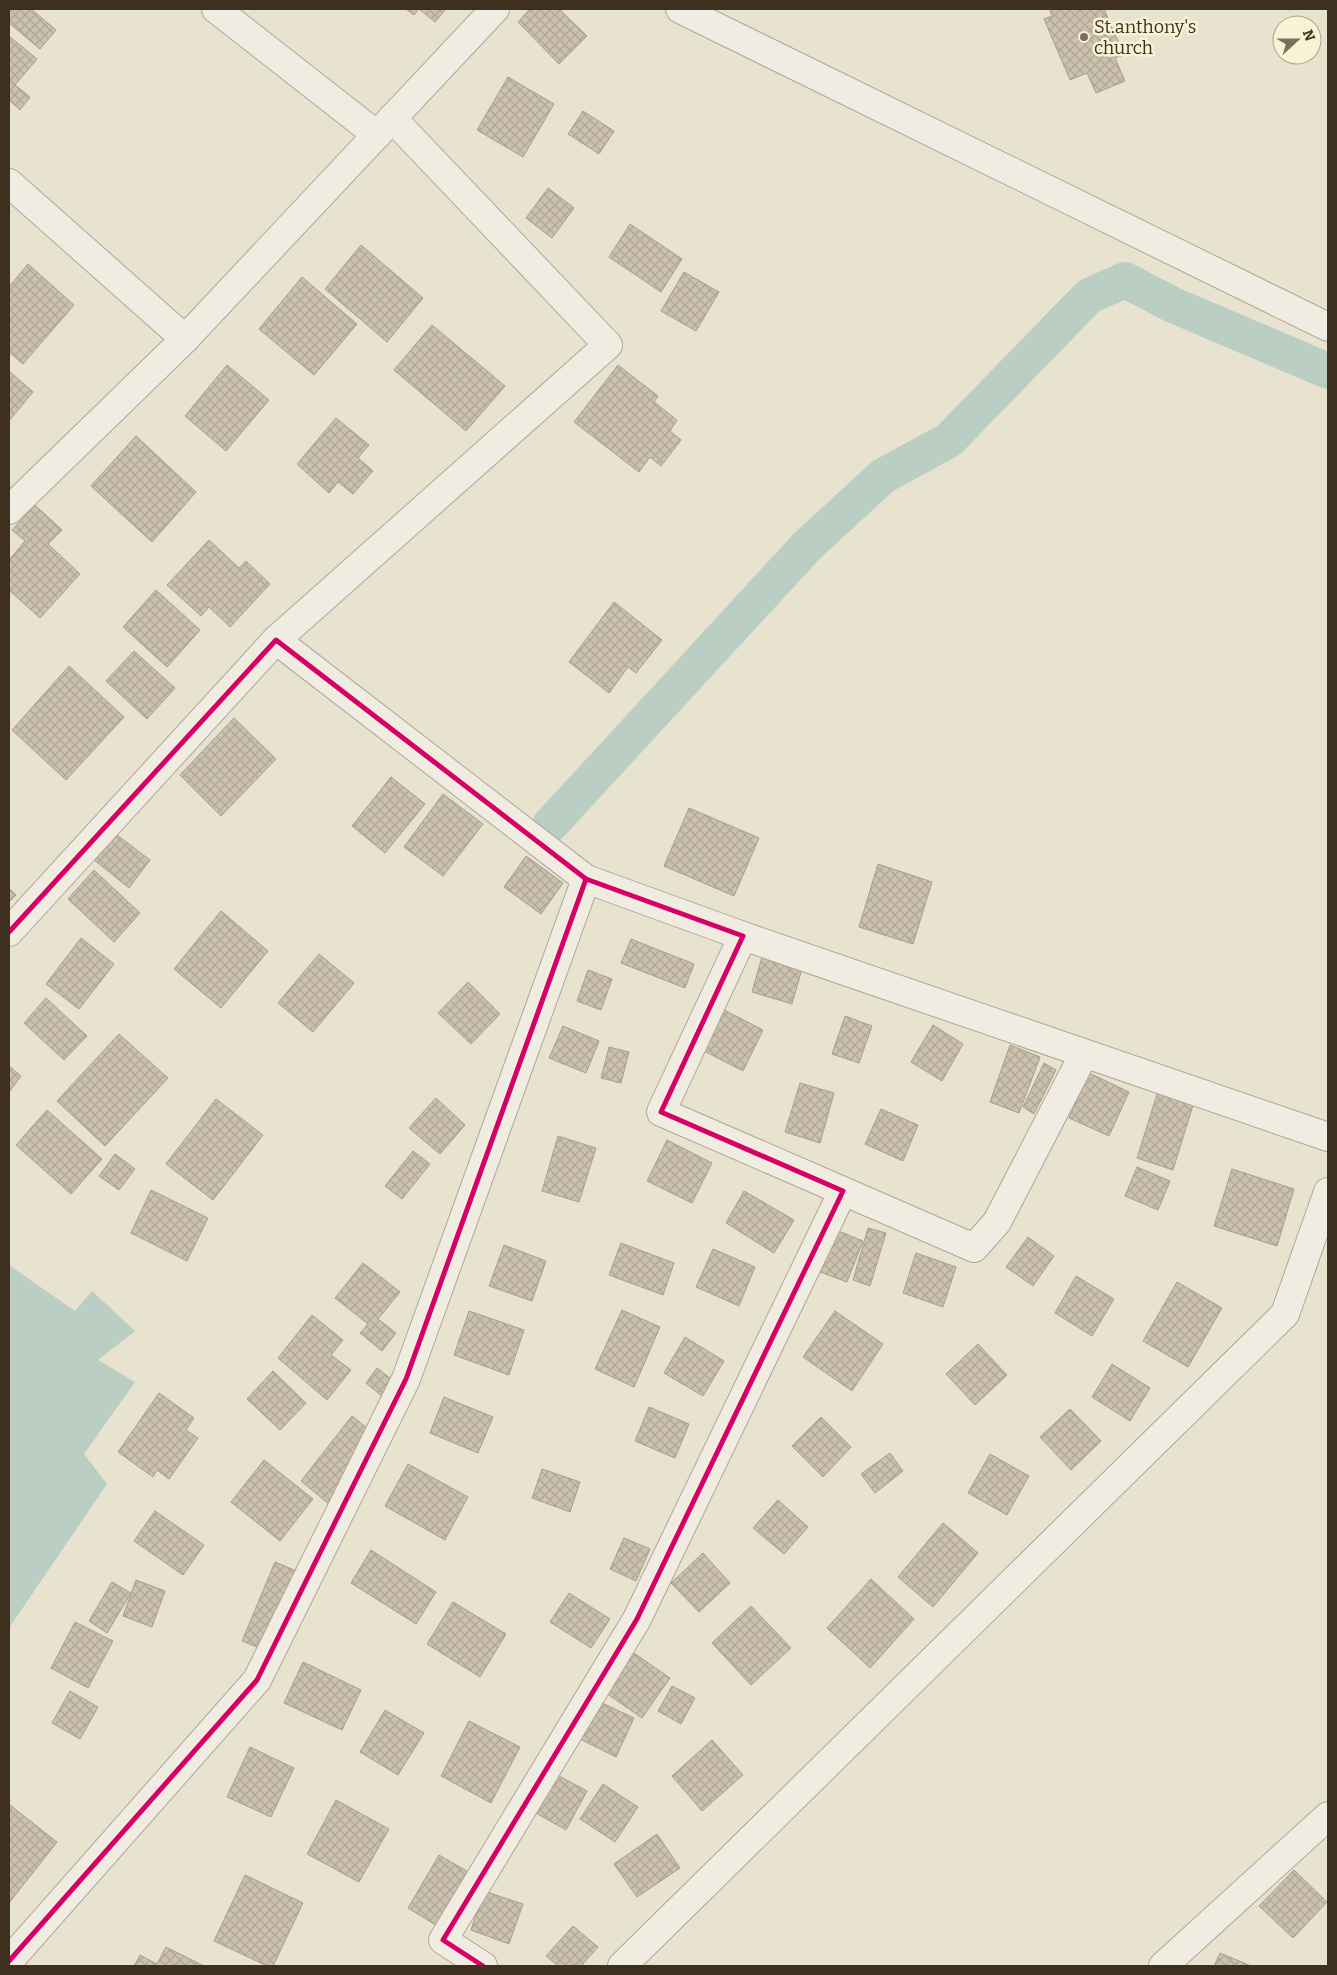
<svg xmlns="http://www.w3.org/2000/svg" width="1337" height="1975" font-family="Bitter,serif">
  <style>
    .water { fill: #bacec4 }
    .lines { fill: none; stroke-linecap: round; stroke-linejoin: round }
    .canal { stroke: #bacec4; stroke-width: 36 }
    .building { fill: url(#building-cross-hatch); stroke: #a99e8d }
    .minor-casing { stroke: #ada797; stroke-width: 30 }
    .tertiary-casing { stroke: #ada797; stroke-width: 30 }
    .minor { stroke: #f0ece1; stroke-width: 28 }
    .tertiary { stroke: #f0ece1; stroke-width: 28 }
    .cycleway-casing { stroke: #f9f2d5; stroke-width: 8 }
    .cycleway { stroke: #d6006c; stroke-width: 5 }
    .poi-dot { fill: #7a6f5c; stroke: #f9f2d5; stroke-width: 2 }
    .labels { text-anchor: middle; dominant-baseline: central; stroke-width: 5; stroke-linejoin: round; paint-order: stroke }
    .poi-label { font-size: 18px; fill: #3e301e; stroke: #f9f2d5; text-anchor: start }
  </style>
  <defs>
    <pattern id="building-cross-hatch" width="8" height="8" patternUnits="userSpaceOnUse" patternTransform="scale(1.25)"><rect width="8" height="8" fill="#ccc1af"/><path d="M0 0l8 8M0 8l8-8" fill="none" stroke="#b0a696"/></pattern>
  </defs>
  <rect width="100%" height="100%" fill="#e8e3ce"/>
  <!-- water -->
  <path class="water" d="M 9,1265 L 75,1311 L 92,1291 L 135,1331 L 98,1360 L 135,1382 L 84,1454 L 107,1484 L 9,1628 Z"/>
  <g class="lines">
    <!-- canal -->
    <path class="canal" d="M 550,825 L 807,546 L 883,476 L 949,440 L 1089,296 L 1125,280 L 1173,305 L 1328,371"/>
  </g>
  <!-- building -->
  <g class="building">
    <path d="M 9,9 L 31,9 L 56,30 L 40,49 L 9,23 Z"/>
    <path d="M 406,9 L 446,9 L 435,22 L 419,9 L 414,15 Z"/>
    <path d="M 530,9 L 559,9 L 587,36 L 559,64 L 518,22 Z"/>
    <path d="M 1055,9 L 1104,9 L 1124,55 L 1115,58 L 1125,81 L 1096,93 L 1087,73 L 1070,80 L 1044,19 L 1052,16 L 1050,11 Z"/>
    <path d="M 9,36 L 37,59 L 15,85 L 30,97 L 20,110 L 9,100 Z"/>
    <path d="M 508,77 L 554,104 L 523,157 L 477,130 Z"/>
    <path d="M 583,111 L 614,131 L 599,154 L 568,134 Z"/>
    <path d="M 548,188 L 574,208 L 552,238 L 526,218 Z"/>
    <path d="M 630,224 L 682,259 L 661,292 L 609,257 Z"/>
    <path d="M 361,245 L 423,298 L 387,342 L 325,289 Z"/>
    <path d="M 28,264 L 74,305 L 23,364 L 9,352 L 9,287 Z"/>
    <path d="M 684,272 L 719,292 L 696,331 L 661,311 Z"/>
    <path d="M 302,277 L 357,324 L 314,375 L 259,329 Z"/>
    <path d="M 432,325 L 505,386 L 466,431 L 394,370 Z"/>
    <path d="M 227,365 L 269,400 L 226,451 L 185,416 Z"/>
    <path d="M 618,365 L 658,396 L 654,402 L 677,420 L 670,431 L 681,440 L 661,466 L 650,457 L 639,472 L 574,422 Z"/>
    <path d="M 9,371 L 33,392 L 9,421 Z"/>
    <path d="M 336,418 L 369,445 L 358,458 L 373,471 L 353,494 L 338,482 L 329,493 L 297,464 Z"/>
    <path d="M 136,436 L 196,492 L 152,542 L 91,486 Z"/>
    <path d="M 35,505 L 62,530 L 48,544 L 80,574 L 40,618 L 9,590 L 9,560 L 25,541 L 12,530 Z"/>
    <path d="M 209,540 L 239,568 L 246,561 L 270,584 L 230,627 L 209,607 L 201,616 L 167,585 Z"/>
    <path d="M 156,590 L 200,630 L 167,667 L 123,627 Z"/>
    <path d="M 614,602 L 662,640 L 636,673 L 628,667 L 609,693 L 569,662 Z"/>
    <path d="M 134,651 L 175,688 L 147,719 L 106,681 Z"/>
    <path d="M 69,666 L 124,717 L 66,780 L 12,730 Z"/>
    <path d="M 234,718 L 276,759 L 221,816 L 180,775 Z"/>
    <path d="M 391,777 L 425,804 L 385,853 L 352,826 Z"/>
    <path d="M 443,794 L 483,824 L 443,876 L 404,847 Z"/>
    <path d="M 689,808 L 759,838 L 734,896 L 664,866 Z"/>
    <path d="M 113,832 L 150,860 L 129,888 L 93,859 Z"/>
    <path d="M 526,856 L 563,883 L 541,914 L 504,887 Z"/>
    <path d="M 878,864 L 932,882 L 913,944 L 859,927 Z"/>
    <path d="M 94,870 L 140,913 L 114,942 L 68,899 Z"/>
    <path d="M 9,888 L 16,895 L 9,902 Z"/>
    <path d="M 221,911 L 268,951 L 221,1008 L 174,969 Z"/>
    <path d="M 81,938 L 114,964 L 79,1009 L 46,984 Z"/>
    <path d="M 631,939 L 694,964 L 685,988 L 621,963 Z"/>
    <path d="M 319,954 L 354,983 L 313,1032 L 278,1003 Z"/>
    <path d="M 762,957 L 802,969 L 792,1004 L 752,992 Z"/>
    <path d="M 588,970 L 612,979 L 601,1010 L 577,1001 Z"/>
    <path d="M 468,982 L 500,1014 L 471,1044 L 438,1013 Z"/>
    <path d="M 46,998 L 87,1036 L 64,1060 L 24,1023 Z"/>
    <path d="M 724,1010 L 763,1030 L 743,1071 L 704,1051 Z"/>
    <path d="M 845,1016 L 872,1026 L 859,1063 L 832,1054 Z"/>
    <path d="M 933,1025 L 963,1044 L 942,1081 L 911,1062 Z"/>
    <path d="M 563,1026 L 599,1041 L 586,1073 L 549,1058 Z"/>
    <path d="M 119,1034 L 168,1078 L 105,1146 L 57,1101 Z"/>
    <path d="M 1010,1045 L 1040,1057 L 1019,1113 L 990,1102 Z"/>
    <path d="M 609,1047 L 629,1052 L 621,1083 L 601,1078 Z"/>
    <path d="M 1044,1063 L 1056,1070 L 1034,1114 L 1023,1107 Z"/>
    <path d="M 9,1066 L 21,1076 L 9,1092 Z"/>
    <path d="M 1089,1073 L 1129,1092 L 1109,1136 L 1069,1118 Z"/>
    <path d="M 800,1083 L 834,1093 L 820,1143 L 785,1132 Z"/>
    <path d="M 1158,1091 L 1194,1102 L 1173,1170 L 1137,1158 Z"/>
    <path d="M 436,1098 L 465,1125 L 440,1154 L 409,1128 Z"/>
    <path d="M 216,1099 L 263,1135 L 213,1200 L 166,1164 Z"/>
    <path d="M 881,1109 L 918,1125 L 903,1161 L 865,1144 Z"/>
    <path d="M 47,1110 L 102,1159 L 71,1194 L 16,1145 Z"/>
    <path d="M 558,1136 L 596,1148 L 579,1202 L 542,1191 Z"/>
    <path d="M 667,1140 L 712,1163 L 692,1203 L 647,1181 Z"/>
    <path d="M 413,1151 L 430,1164 L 402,1199 L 385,1186 Z"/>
    <path d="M 115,1154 L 135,1169 L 119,1190 L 99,1176 Z"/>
    <path d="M 1137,1167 L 1170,1181 L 1158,1210 L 1125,1196 Z"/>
    <path d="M 1232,1169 L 1294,1189 L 1277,1246 L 1214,1226 Z"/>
    <path d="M 151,1190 L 208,1218 L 187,1261 L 131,1233 Z"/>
    <path d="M 744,1191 L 794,1220 L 774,1253 L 726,1223 Z"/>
    <path d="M 831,1228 L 863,1241 L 847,1282 L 815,1270 Z"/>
    <path d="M 868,1228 L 886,1233 L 870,1286 L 853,1280 Z"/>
    <path d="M 1028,1237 L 1054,1256 L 1033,1286 L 1006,1267 Z"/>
    <path d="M 621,1243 L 674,1263 L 663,1295 L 609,1275 Z"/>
    <path d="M 504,1245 L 546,1261 L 532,1301 L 489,1286 Z"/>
    <path d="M 713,1249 L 755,1267 L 739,1306 L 696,1287 Z"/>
    <path d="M 916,1253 L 956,1267 L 943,1307 L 903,1293 Z"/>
    <path d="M 363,1263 L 400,1292 L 378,1319 L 396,1333 L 382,1351 L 360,1333 L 368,1324 L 335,1298 Z"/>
    <path d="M 1076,1276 L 1114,1299 L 1092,1336 L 1055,1313 Z"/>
    <path d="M 1177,1282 L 1222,1308 L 1188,1367 L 1143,1341 Z"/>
    <path d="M 622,1310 L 660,1327 L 634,1387 L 595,1369 Z"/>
    <path d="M 469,1311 L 524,1330 L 509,1375 L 454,1355 Z"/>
    <path d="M 835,1311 L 883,1344 L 852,1391 L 803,1357 Z"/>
    <path d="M 312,1315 L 343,1340 L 331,1355 L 351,1370 L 327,1400 L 278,1358 Z"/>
    <path d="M 685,1337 L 724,1361 L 703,1396 L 664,1373 Z"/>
    <path d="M 978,1344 L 1007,1375 L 975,1405 L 946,1374 Z"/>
    <path d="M 1112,1364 L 1150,1388 L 1130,1421 L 1092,1397 Z"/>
    <path d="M 377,1368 L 406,1391 L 394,1406 L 366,1383 Z"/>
    <path d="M 273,1371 L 306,1403 L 280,1430 L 247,1399 Z"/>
    <path d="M 159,1393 L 194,1418 L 186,1430 L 198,1438 L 169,1479 L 157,1470 L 153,1477 L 118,1452 Z"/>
    <path d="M 444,1397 L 493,1417 L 478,1453 L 430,1433 Z"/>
    <path d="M 649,1407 L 689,1424 L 675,1458 L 635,1441 Z"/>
    <path d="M 1070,1409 L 1101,1441 L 1071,1470 L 1040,1437 Z"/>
    <path d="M 352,1416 L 382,1440 L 330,1505 L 301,1481 Z"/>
    <path d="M 821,1417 L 851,1447 L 823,1477 L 792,1446 Z"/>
    <path d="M 890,1453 L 903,1471 L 875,1493 L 861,1474 Z"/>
    <path d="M 990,1454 L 1029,1476 L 1007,1515 L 968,1493 Z"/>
    <path d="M 264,1460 L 313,1499 L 280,1541 L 231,1502 Z"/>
    <path d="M 408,1464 L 468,1497 L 445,1540 L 385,1506 Z"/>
    <path d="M 542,1469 L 580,1482 L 570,1512 L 532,1498 Z"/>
    <path d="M 778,1500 L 808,1527 L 784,1554 L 753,1528 Z"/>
    <path d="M 155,1511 L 204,1545 L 183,1575 L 134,1541 Z"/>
    <path d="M 943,1523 L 978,1553 L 933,1607 L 898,1577 Z"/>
    <path d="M 624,1538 L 650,1549 L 636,1581 L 610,1569 Z"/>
    <path d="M 371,1550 L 436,1592 L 416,1624 L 351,1583 Z"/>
    <path d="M 703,1553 L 730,1583 L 699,1612 L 671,1583 Z"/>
    <path d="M 275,1562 L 299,1572 L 267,1651 L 242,1641 Z"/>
    <path d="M 871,1579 L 914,1619 L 870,1668 L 827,1628 Z"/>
    <path d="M 136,1580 L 165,1591 L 152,1627 L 123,1616 Z"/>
    <path d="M 112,1582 L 131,1593 L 107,1633 L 89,1621 Z"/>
    <path d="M 569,1593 L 610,1619 L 591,1648 L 550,1622 Z"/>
    <path d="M 453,1602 L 506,1634 L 480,1677 L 427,1644 Z"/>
    <path d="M 751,1606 L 791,1648 L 751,1685 L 712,1643 Z"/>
    <path d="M 75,1622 L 113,1641 L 88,1688 L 51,1668 Z"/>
    <path d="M 628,1649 L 670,1678 L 642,1718 L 600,1689 Z"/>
    <path d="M 303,1662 L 361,1690 L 342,1730 L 284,1703 Z"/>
    <path d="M 672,1686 L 695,1698 L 681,1724 L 658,1711 Z"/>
    <path d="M 70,1691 L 98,1707 L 80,1739 L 52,1723 Z"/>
    <path d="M 598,1701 L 634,1718 L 616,1757 L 580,1739 Z"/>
    <path d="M 385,1710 L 424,1733 L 398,1775 L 360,1752 Z"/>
    <path d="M 469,1721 L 520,1747 L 491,1803 L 441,1776 Z"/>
    <path d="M 712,1740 L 743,1775 L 702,1811 L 672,1776 Z"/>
    <path d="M 250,1747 L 294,1768 L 271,1817 L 227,1797 Z"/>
    <path d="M 548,1770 L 587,1791 L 566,1830 L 527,1808 Z"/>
    <path d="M 603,1784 L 638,1807 L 615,1842 L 580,1819 Z"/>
    <path d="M 336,1800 L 389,1829 L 359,1882 L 307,1854 Z"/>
    <path d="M 10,1805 L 57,1842 L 9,1903 L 9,1806 Z"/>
    <path d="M 657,1834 L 680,1868 L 637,1897 L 614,1864 Z"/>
    <path d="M 439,1855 L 470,1873 L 439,1927 L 408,1908 Z"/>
    <path d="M 1294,1870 L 1327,1902 L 1293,1938 L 1259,1906 Z"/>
    <path d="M 245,1875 L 303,1903 L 273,1966 L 267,1966 L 214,1941 Z"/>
    <path d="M 484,1891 L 523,1904 L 509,1944 L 471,1930 Z"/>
    <path d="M 573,1926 L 598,1947 L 581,1966 L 558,1966 L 546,1956 Z"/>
    <path d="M 166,1947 L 204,1966 L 134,1966 L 140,1955 L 157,1964 Z"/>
    <path d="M 1220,1953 L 1251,1966 L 1214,1966 Z"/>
  </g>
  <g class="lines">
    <defs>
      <g id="minor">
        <path d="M 216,9 L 377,135"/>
        <path d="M 9,183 L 185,339"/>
        <path d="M 276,640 L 608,345 L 392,118"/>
        <path d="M 9,932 L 276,640 L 586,879 L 406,1379 L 257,1680 L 9,1961"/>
        <path d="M 743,936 L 1328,1137"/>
        <path d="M 843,1191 L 974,1248 L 997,1222 L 1084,1054"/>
        <path d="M 483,1966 L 443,1940 L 637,1619 L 843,1191 L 661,1112 L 743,936 L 586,879"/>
        <path d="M 622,1966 L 1285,1314 L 1328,1192"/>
        <path d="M 1163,1966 L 1328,1816"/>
      </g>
      <g id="tertiary">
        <path d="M 680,9 L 1328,327"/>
        <path d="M 9,510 L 185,339 L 495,9"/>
      </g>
    </defs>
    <!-- minor casing -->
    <use href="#minor" class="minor-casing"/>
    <!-- tertiary casing -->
    <use href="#tertiary" class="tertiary-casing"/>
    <!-- minor -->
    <use href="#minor" class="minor"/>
    <!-- tertiary -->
    <use href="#tertiary" class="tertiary"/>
    <defs>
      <g id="cycleway">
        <path d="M 9,932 L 276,640 L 586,879 L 406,1379 L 257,1680 L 9,1961"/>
        <path d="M 483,1966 L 443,1940 L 637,1619 L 843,1191 L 661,1112 L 743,936 L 586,879"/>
      </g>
    </defs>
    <!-- cycleway casing -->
    <use href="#cycleway" class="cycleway-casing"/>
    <!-- cycleway -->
    <use href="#cycleway" class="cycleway"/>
  </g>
  <!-- markers -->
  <circle class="poi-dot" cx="1084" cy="37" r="5"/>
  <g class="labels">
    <!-- poi labels -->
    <g class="poi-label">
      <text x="1094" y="27">St.anthony's<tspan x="1094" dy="21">church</tspan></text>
    </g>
  </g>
  <!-- border -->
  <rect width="1337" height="1975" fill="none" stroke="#3e301e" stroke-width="20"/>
  <!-- north arrow -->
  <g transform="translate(1297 40) rotate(69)"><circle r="24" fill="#f9f2d5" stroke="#aea48c"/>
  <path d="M0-4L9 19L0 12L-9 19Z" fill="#7a6f5c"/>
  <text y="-8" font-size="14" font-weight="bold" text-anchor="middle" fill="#3e301e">N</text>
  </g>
</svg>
